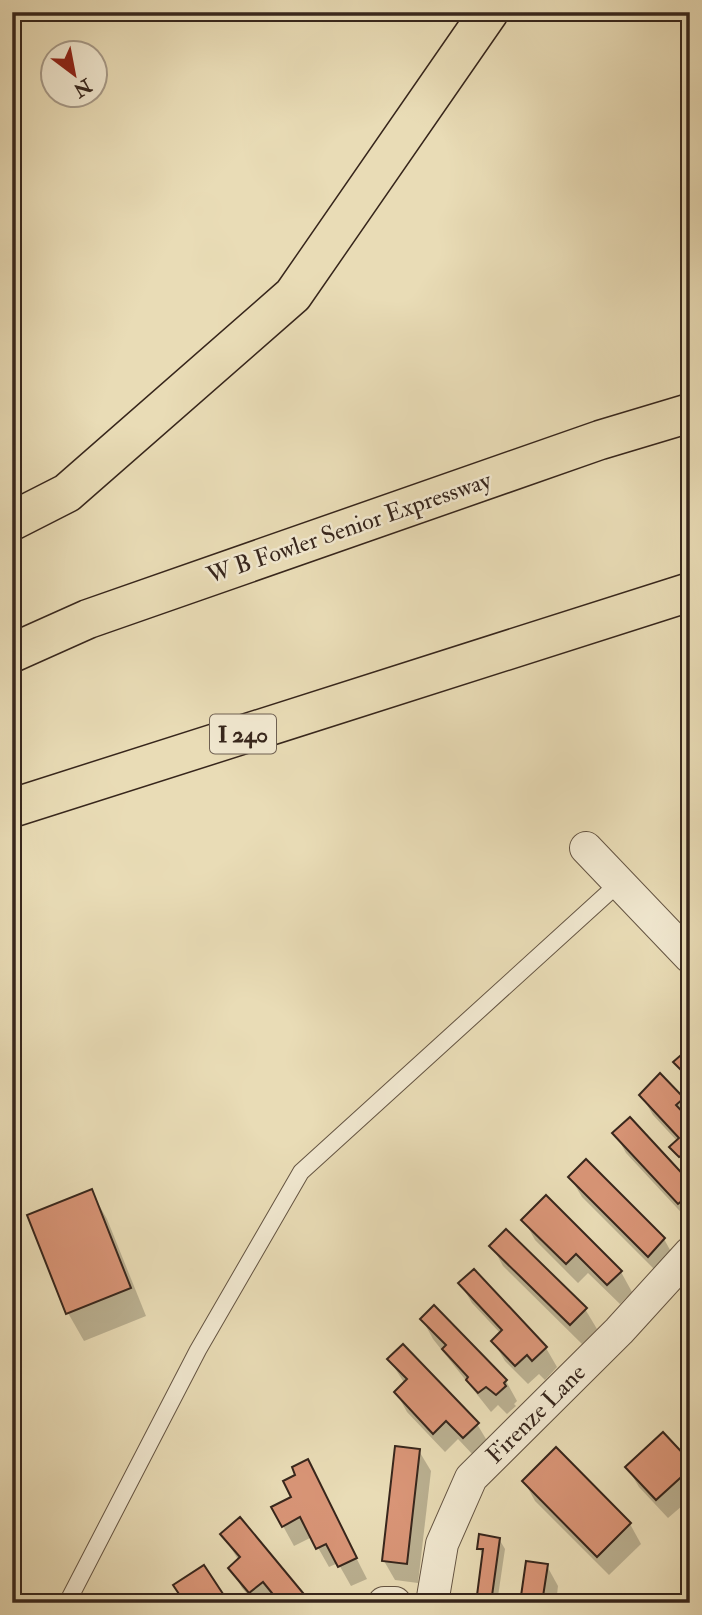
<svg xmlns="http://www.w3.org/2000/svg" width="702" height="1615" font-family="'IM FELL Double Pica',serif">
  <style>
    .shadow { fill: #0003 }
    .building { fill: #d99577; stroke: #37261c; stroke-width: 2 }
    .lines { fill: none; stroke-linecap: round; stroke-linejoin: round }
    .lane-casing { stroke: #645442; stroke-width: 18 }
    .street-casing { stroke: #645442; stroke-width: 34 }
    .highway-casing { stroke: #37261c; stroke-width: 41 }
    .lane { stroke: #f1e8d0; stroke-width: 16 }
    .street { stroke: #f1e8d0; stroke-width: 32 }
    .highway { stroke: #e9dcb6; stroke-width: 38 }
    .labels { text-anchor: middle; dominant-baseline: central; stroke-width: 5; stroke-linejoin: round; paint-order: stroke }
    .shield { fill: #f1e8d0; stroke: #6f6052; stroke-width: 2 }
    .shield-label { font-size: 23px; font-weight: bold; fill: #37261c }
    .street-label { font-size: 24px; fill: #37261c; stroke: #f1e8d0 }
  </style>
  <rect width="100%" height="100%" fill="#e9dcb6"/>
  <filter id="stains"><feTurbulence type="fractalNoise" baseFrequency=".00286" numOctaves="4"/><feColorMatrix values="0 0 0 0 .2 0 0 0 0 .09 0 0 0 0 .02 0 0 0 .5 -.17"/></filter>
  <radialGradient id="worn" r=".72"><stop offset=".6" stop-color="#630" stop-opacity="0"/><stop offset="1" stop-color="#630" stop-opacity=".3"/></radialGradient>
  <!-- shadow -->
  <g class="shadow">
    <path d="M 690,1051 L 690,1085 L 676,1063 Z"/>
    <path d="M 641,1095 L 682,1099 L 690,1112 L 690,1174 L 672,1147 L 678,1142 L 653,1115 Z"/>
    <path d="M 615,1133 L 690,1184 L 690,1222 L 626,1153 Z"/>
    <path d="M 586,1162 L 664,1239 L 675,1259 L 660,1275 L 582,1197 L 570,1177 Z"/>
    <path d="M 91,1191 L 107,1219 L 146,1316 L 84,1341 L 68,1313 Z"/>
    <path d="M 524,1220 L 621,1272 L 632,1292 L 620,1304 L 588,1273 L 578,1283 L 535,1240 Z"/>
    <path d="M 492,1246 L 585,1309 L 597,1329 L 582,1344 L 503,1266 Z"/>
    <path d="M 460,1283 L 546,1348 L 557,1367 L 545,1380 L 539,1374 L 528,1384 L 505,1361 L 493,1341 L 501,1334 L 472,1303 Z"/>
    <path d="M 434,1307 L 506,1381 L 517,1401 L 514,1404 L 516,1406 L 507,1414 L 498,1405 L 491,1412 L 433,1339 L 422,1319 Z"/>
    <path d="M 389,1359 L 477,1424 L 489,1444 L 475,1457 L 458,1439 L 445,1452 L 407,1412 L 396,1392 L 405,1384 Z"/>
    <path d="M 419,1451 L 431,1471 L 418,1583 L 395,1580 L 384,1561 Z"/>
    <path d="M 307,1461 L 367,1579 L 351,1586 L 338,1563 L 329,1567 L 312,1537 L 294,1546 L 283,1526 L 293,1498 L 298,1476 Z"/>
    <path d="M 690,1464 L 690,1499 L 668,1518 L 639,1487 L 627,1467 Z"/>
    <path d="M 524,1481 L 630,1524 L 641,1544 L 609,1575 L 535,1501 Z"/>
    <path d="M 240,1520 L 307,1600 L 308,1603 L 277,1603 L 275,1601 L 273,1603 L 255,1603 L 242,1588 L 231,1568 L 239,1561 L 223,1535 Z"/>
    <path d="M 499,1539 L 505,1549 L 497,1603 L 478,1603 L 484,1557 L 479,1548 Z"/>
    <path d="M 547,1566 L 558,1586 L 556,1603 L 521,1603 Z"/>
  </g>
  <!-- building -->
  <g class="building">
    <path d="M 689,1048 L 690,1049 L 690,1079 L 673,1062 Z"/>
    <path d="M 660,1073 L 684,1098 L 676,1105 L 690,1120 L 690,1150 L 679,1157 L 669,1147 L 679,1138 L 639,1095 Z"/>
    <path d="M 630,1117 L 690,1182 L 690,1194 L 678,1204 L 612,1133 Z"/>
    <path d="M 586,1159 L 665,1238 L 648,1257 L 568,1177 Z"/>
    <path d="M 92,1189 L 131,1288 L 66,1314 L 27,1215 Z"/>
    <path d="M 546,1195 L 622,1271 L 607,1285 L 576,1254 L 566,1264 L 521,1220 Z"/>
    <path d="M 506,1229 L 587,1308 L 570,1325 L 489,1246 Z"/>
    <path d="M 474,1269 L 547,1347 L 532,1361 L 527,1355 L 515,1366 L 491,1341 L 502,1330 L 458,1283 Z"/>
    <path d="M 434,1305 L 507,1380 L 504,1383 L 506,1386 L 496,1395 L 486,1387 L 478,1393 L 466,1380 L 468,1377 L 442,1349 L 446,1345 L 420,1319 Z"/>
    <path d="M 403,1344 L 479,1423 L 463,1438 L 446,1421 L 433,1434 L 394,1392 L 407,1379 L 387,1359 Z"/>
    <path d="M 663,1432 L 690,1461 L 690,1469 L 656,1500 L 625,1467 Z"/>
    <path d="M 395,1446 L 420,1449 L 407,1564 L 382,1561 Z"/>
    <path d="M 556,1447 L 631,1523 L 597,1557 L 522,1481 Z"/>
    <path d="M 308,1459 L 357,1558 L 338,1567 L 326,1544 L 316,1549 L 300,1517 L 282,1527 L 271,1507 L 291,1497 L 283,1481 L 295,1475 L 292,1467 Z"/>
    <path d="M 240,1517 L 308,1599 L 304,1603 L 280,1603 L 263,1582 L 249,1593 L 228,1568 L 240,1557 L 220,1534 Z"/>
    <path d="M 479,1534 L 500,1538 L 491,1603 L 476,1603 L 483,1549 L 477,1549 Z"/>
    <path d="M 526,1561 L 548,1564 L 542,1603 L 520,1603 Z"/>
    <path d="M 204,1565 L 229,1603 L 185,1603 L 173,1585 Z"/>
  </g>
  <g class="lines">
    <defs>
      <path id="lane" d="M 67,1603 L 198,1350 L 301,1172 L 619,883"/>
      <g id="street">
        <path d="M 586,848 L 690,957"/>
        <path d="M 384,1603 L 395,1603"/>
        <path d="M 432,1603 L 442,1544 L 471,1478 L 619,1331 L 690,1253"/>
      </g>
      <g id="highway">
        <path d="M 12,521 L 67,493 L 293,295 L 489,12"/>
        <path d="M 12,653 L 88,619 L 600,440 L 690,413"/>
        <path d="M 12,808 L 690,592"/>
      </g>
    </defs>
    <!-- lane casing -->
    <use href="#lane" class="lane-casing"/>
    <!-- street casing -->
    <use href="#street" class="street-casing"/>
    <!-- highway casing -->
    <use href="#highway" class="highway-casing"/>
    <!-- lane -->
    <use href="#lane" class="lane"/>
    <!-- street -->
    <use href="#street" class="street"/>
    <!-- highway -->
    <use href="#highway" class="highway"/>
  </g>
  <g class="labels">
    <!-- shield labels -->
    <rect class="shield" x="210" y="714.5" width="66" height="39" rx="5"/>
    <g class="shield-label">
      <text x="243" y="734">I 240</text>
    </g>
    <!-- street labels -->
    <g class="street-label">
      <text transform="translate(349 528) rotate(-19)">W B Fowler Senior Expressway</text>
      <text transform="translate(536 1414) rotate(-45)">Firenze Lane</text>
    </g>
  </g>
  <!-- margin -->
  <rect width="702" height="1615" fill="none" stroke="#e9dcb6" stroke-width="42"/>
  <rect x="14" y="14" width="674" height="1587" fill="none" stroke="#37261c" stroke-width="3.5"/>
  <rect x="21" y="21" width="660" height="1573" fill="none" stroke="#37261c" stroke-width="2"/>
  <!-- north arrow -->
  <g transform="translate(74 74) rotate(148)"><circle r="33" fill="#f1e8d0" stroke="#a79a88" stroke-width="2"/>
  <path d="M0-5L12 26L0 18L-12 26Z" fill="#8f2418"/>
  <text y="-10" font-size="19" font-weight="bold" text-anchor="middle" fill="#37261c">N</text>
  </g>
  <rect width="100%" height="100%" filter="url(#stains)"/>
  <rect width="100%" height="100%" fill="url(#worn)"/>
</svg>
